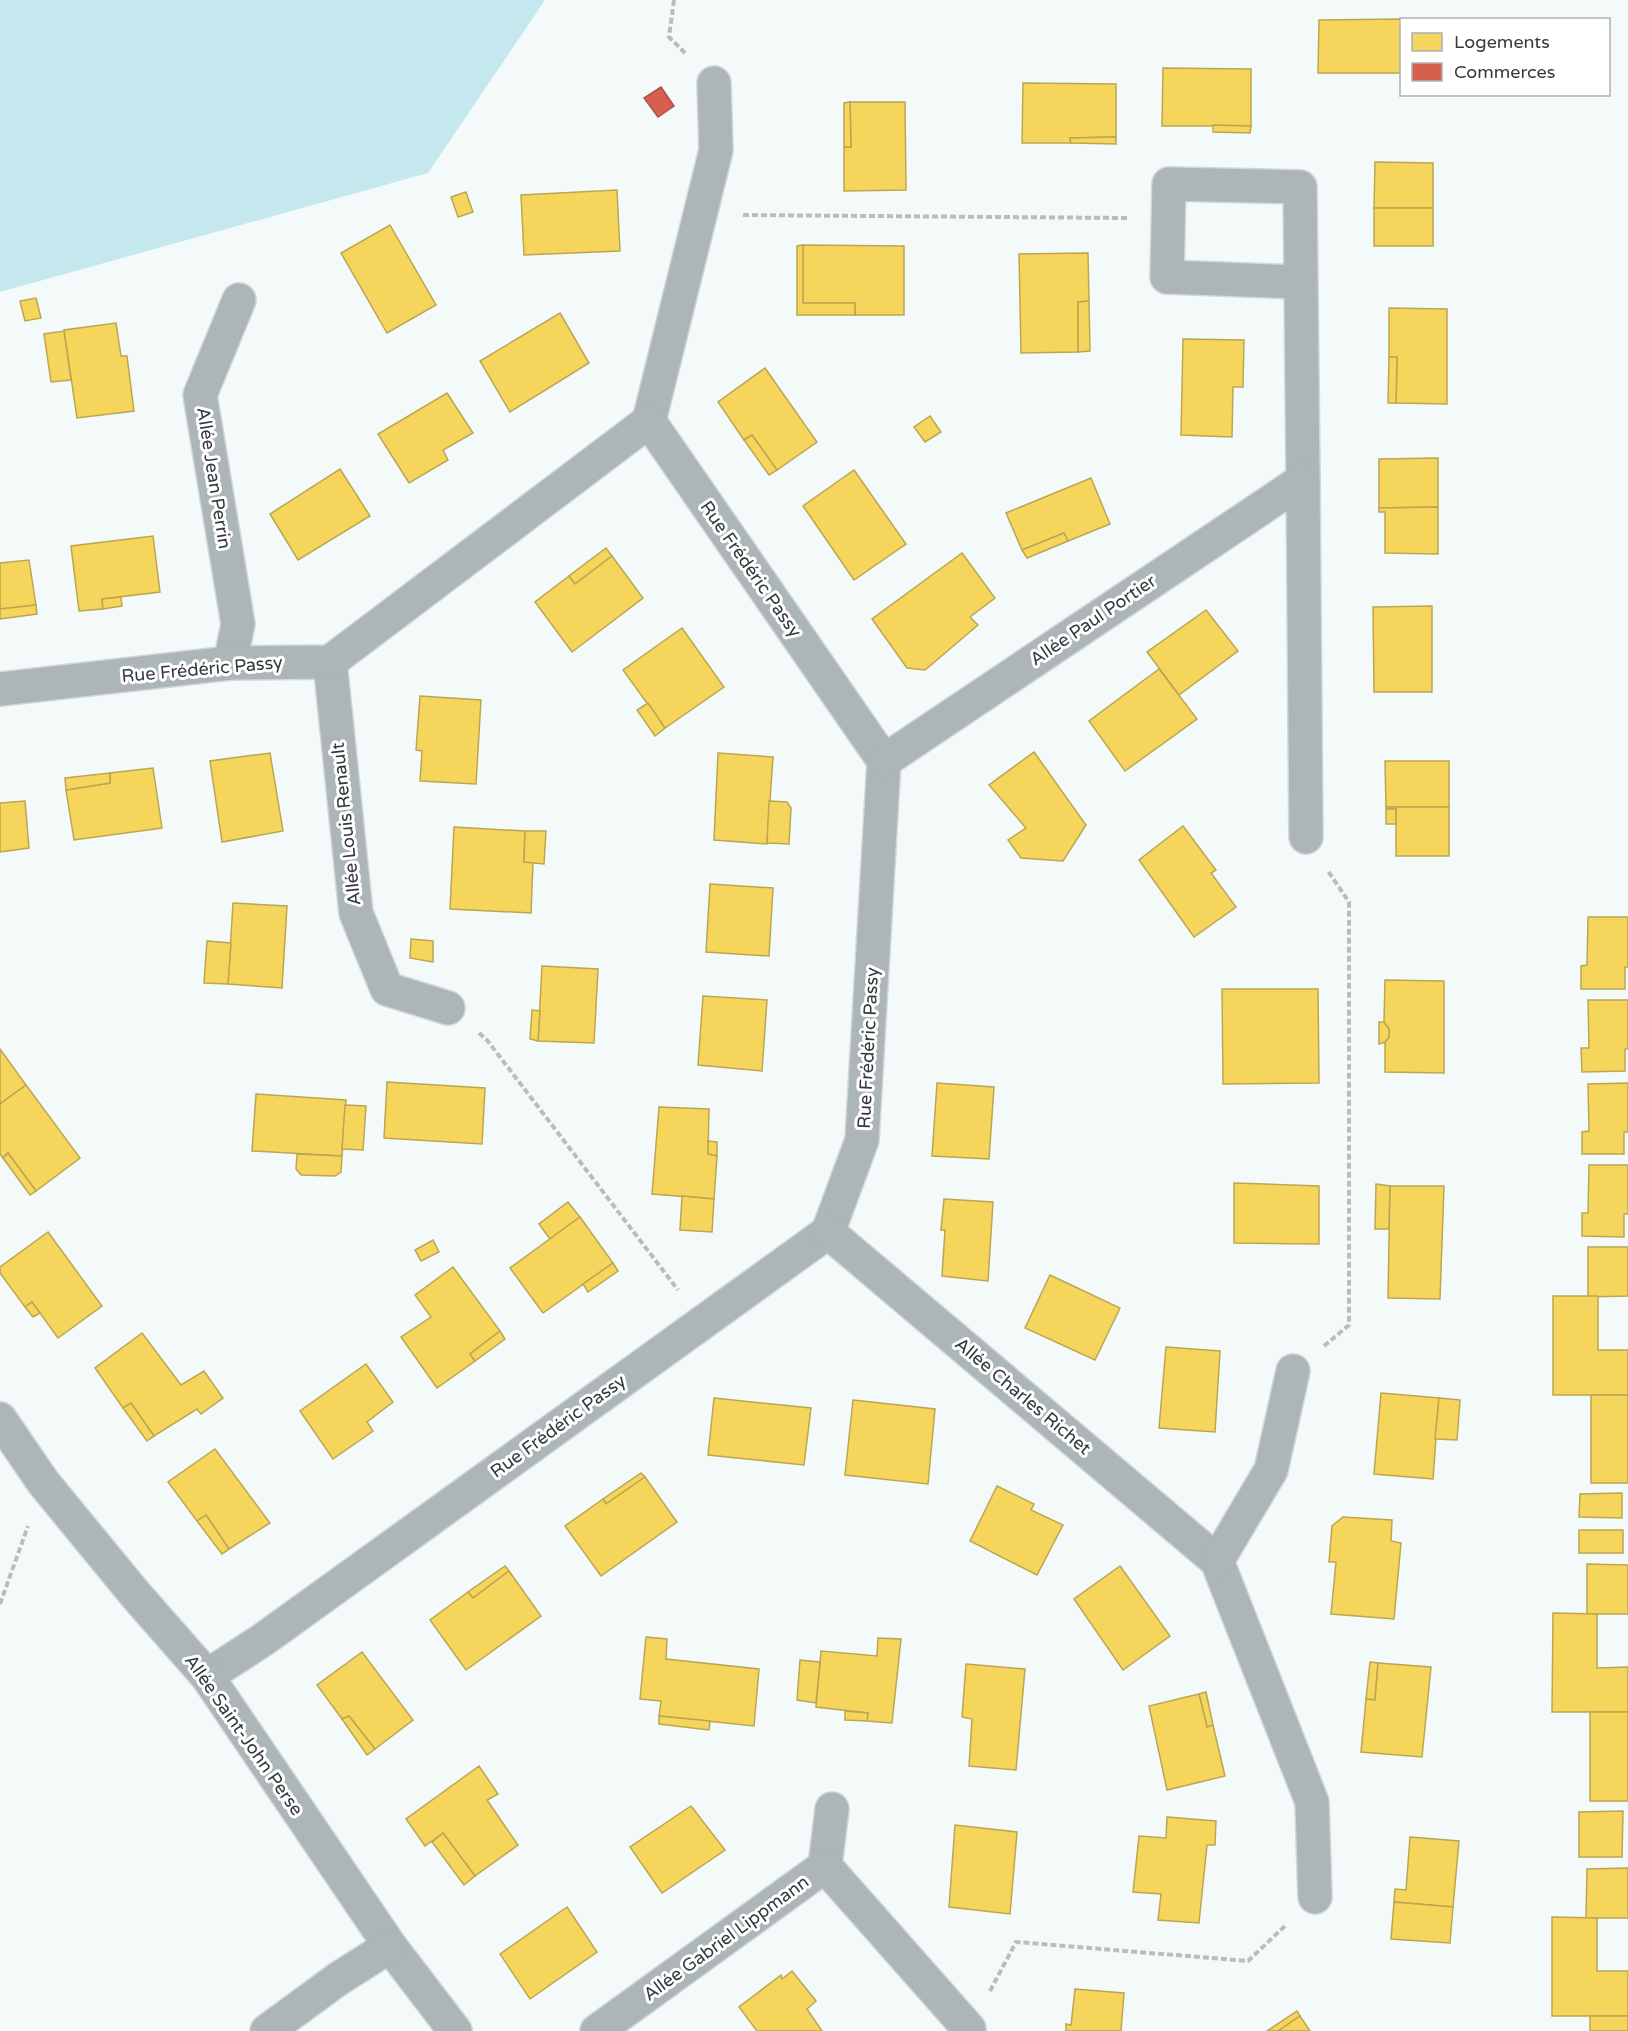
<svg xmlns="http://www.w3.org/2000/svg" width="1628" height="2031" font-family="'Varela Round',sans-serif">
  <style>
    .green { fill: #c5e8ee }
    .homes { fill: #f6d55c; stroke: #bba652; stroke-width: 1.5 }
    .shops { fill: #d6604d; stroke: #a55548; stroke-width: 1.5 }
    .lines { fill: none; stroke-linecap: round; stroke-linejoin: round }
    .minor-casing { stroke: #d2d7d7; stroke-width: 36 }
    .path { stroke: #b7bebe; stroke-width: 4; stroke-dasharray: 6 3; stroke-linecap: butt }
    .minor { stroke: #acb5b7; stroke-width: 33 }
    .labels { text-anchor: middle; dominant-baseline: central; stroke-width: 6; stroke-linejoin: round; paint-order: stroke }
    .street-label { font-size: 18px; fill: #323a3b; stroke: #fff }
  </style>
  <rect width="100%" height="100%" fill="#f4fafa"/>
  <!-- green -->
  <path class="green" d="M 0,0 L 545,0 L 428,173 L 0,292 Z"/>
  <!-- homes -->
  <g class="homes">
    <path d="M 1401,19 L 1401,73 L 1318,73 L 1319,20 Z"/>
    <path d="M 1163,68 L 1251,69 L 1251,126 L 1162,126 Z"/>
    <path d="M 1023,83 L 1116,84 L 1116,137 L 1070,138 L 1071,143 L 1022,143 Z"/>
    <path d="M 850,102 L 905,102 L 906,190 L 844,191 L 844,147 L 851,147 Z"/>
    <path d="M 850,102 L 851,147 L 844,147 L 844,103 Z"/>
    <path d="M 1213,125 L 1251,126 L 1250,133 L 1213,132 Z"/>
    <path d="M 1116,137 L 1116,144 L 1071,143 L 1070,138 Z"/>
    <path d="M 1375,162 L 1433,163 L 1433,208 L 1374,208 Z"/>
    <path d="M 617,190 L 620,251 L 524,255 L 521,195 Z"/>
    <path d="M 466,192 L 473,212 L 458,217 L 451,197 Z"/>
    <rect x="1374" y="208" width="59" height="38"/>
    <path d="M 390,225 L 436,305 L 387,333 L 341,253 Z"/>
    <path d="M 803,245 L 904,246 L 904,315 L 855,315 L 855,303 L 803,303 Z"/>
    <path d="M 803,245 L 803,303 L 855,303 L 855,315 L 797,315 L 797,246 Z"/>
    <path d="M 1088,253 L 1089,301 L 1078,302 L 1078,352 L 1021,353 L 1019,254 Z"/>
    <path d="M 36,298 L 41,318 L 25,321 L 20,301 Z"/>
    <path d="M 1089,301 L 1090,351 L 1078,352 L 1078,302 Z"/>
    <path d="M 1389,308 L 1447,309 L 1447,404 L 1396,403 L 1397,357 L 1389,357 Z"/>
    <path d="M 560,313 L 589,363 L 510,412 L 480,361 Z"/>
    <path d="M 116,323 L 121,356 L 127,356 L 134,411 L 77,418 L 64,330 Z"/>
    <path d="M 64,331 L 71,380 L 51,382 L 44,334 Z"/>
    <path d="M 1183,339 L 1244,340 L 1243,387 L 1233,387 L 1232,437 L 1181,435 Z"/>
    <path d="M 1389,357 L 1397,357 L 1396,403 L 1388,403 Z"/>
    <path d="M 765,368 L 817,442 L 777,470 L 752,435 L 744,440 L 718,402 Z"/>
    <path d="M 447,393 L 473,433 L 443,450 L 448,460 L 409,483 L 378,434 Z"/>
    <path d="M 930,416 L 941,432 L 925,442 L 914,427 Z"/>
    <path d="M 752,435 L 777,470 L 769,475 L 744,440 Z"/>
    <path d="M 1438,458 L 1438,507 L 1379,508 L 1379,459 Z"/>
    <path d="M 340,469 L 370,516 L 298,560 L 270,514 Z"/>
    <path d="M 854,470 L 906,544 L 854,580 L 803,506 Z"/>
    <path d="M 1091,478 L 1110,524 L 1068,541 L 1064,533 L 1022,550 L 1006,513 Z"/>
    <path d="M 1438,507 L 1438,554 L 1385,553 L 1385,512 L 1379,512 L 1379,508 Z"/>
    <path d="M 1064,533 L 1068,541 L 1027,558 L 1022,550 Z"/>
    <path d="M 153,536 L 160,592 L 102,599 L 103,609 L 79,611 L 71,546 Z"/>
    <path d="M 606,548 L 612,556 L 575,584 L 569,576 Z"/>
    <path d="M 962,553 L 995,598 L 970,617 L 978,625 L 925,670 L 907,668 L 872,619 Z"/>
    <path d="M 612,556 L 643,598 L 572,652 L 535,602 L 569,576 L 575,584 Z"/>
    <path d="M 29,560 L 36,605 L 0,609 L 0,563 Z"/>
    <path d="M 121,597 L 122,606 L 103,609 L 102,599 Z"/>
    <path d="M 36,605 L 37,614 L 0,619 L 0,609 Z"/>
    <path d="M 1432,606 L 1432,692 L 1374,692 L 1373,607 Z"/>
    <path d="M 1206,610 L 1238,651 L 1179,695 L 1147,652 Z"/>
    <path d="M 682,628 L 724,687 L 665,728 L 623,670 Z"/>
    <path d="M 1159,669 L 1197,719 L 1125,771 L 1089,721 Z"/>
    <path d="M 420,696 L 481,700 L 476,784 L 420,781 L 422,751 L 416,750 Z"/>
    <path d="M 648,703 L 665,728 L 655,736 L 637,710 Z"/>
    <path d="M 1034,752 L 1086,825 L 1063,861 L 1021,858 L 1008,840 L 1026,828 L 989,785 Z"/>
    <path d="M 270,753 L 283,831 L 222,842 L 210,761 Z"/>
    <path d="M 718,753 L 773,757 L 767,844 L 714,840 Z"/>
    <path d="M 1385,761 L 1449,761 L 1449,807 L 1386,807 Z"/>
    <path d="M 153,768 L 162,828 L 74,840 L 66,790 L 110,783 L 110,773 Z"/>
    <path d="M 110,773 L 110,783 L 66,790 L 65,778 Z"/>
    <path d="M 25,801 L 29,848 L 0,852 L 0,803 Z"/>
    <path d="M 769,801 L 787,802 L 791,808 L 789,844 L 767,843 Z"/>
    <path d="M 1386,807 L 1449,807 L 1449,856 L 1396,856 L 1396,809 L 1386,809 Z"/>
    <rect x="1386" y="809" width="10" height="15"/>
    <path d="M 1183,826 L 1216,870 L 1211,873 L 1236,907 L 1194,937 L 1139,860 Z"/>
    <path d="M 454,827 L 525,831 L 524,862 L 533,862 L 531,913 L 450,909 Z"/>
    <path d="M 525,831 L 546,831 L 544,864 L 524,862 Z"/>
    <path d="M 710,884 L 773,888 L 769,956 L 706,952 Z"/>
    <path d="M 233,903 L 287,906 L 282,988 L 228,984 Z"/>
    <path d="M 1588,917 L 1628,917 L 1628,967 L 1625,967 L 1625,989 L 1581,989 L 1581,966 L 1587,965 Z"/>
    <path d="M 411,939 L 433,941 L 433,962 L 410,958 Z"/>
    <path d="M 207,941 L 231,943 L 228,984 L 204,983 Z"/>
    <path d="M 542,966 L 598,969 L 594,1043 L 538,1041 Z"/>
    <path d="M 1385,980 L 1444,981 L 1444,1073 L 1385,1072 L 1385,1042 L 1389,1037 L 1389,1029 L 1384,1022 Z"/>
    <path d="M 1222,989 L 1318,989 L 1319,1083 L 1223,1084 Z"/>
    <path d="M 703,996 L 767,1000 L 762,1071 L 698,1065 Z"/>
    <path d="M 1588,1000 L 1628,1000 L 1628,1049 L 1625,1049 L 1625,1071 L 1582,1072 L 1581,1048 L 1589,1048 Z"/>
    <path d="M 532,1010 L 540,1011 L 538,1041 L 530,1039 Z"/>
    <path d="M 1379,1022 L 1384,1022 L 1389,1029 L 1389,1037 L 1385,1042 L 1379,1044 Z"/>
    <path d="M 0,1049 L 26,1085 L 0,1104 Z"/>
    <path d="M 387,1082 L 485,1088 L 482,1144 L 384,1138 Z"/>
    <path d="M 937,1083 L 994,1087 L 989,1159 L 932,1156 Z"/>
    <path d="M 1628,1083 L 1628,1132 L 1624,1132 L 1624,1154 L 1582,1154 L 1582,1132 L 1589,1131 L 1588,1084 Z"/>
    <path d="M 26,1085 L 80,1158 L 36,1191 L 8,1153 L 3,1158 L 0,1154 L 0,1104 Z"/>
    <path d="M 256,1094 L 346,1100 L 342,1156 L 252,1151 Z"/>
    <path d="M 345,1105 L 366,1106 L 363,1150 L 342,1149 Z"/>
    <path d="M 659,1107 L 709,1109 L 708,1154 L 717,1156 L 714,1199 L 652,1194 Z"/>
    <path d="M 708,1141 L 717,1142 L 717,1156 L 708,1154 Z"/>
    <path d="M 8,1153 L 36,1191 L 30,1195 L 3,1158 Z"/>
    <path d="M 297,1154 L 342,1156 L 341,1172 L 335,1176 L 301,1175 L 296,1169 Z"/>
    <path d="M 1589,1165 L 1628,1165 L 1628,1214 L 1624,1214 L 1624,1237 L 1582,1236 L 1582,1213 L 1588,1213 Z"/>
    <path d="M 1234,1183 L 1319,1186 L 1319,1244 L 1234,1243 Z"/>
    <path d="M 1376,1184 L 1390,1186 L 1389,1229 L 1375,1229 Z"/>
    <path d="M 1390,1186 L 1444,1186 L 1440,1299 L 1388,1298 Z"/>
    <path d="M 682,1196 L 714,1199 L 712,1232 L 680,1230 Z"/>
    <path d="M 944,1199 L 993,1202 L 988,1281 L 942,1276 L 945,1230 L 941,1230 Z"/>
    <path d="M 568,1202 L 580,1217 L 550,1239 L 539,1224 Z"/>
    <path d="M 580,1217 L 613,1263 L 543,1313 L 510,1268 Z"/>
    <path d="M 48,1232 L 102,1306 L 58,1338 L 32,1302 L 25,1307 L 0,1273 L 0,1267 Z"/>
    <path d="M 433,1240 L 439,1252 L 421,1261 L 415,1250 Z"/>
    <path d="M 1588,1247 L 1628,1247 L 1628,1296 L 1588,1297 Z"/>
    <path d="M 613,1263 L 618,1271 L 588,1292 L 583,1284 Z"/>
    <path d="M 453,1267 L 500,1331 L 470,1354 L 475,1361 L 437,1388 L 401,1337 L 431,1317 L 415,1295 Z"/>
    <path d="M 1050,1275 L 1120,1308 L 1095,1360 L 1025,1328 Z"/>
    <path d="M 1553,1296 L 1598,1296 L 1598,1350 L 1628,1350 L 1628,1395 L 1553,1395 Z"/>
    <path d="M 32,1302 L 40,1313 L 33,1317 L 25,1307 Z"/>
    <path d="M 500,1331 L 505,1339 L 475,1361 L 470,1354 Z"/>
    <path d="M 142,1333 L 181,1385 L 204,1371 L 223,1398 L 201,1414 L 197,1409 L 154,1436 L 131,1403 L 123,1408 L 95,1368 Z"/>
    <path d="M 1166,1347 L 1220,1351 L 1215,1432 L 1159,1428 Z"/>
    <path d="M 366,1364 L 393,1402 L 367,1422 L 373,1431 L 333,1459 L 300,1411 Z"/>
    <path d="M 1381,1393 L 1439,1398 L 1433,1479 L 1374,1474 Z"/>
    <rect x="1591" y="1395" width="37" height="88"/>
    <path d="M 714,1398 L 811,1408 L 804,1465 L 708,1455 Z"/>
    <path d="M 1439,1398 L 1460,1400 L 1457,1440 L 1435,1439 Z"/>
    <path d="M 853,1400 L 935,1409 L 928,1484 L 845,1475 Z"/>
    <path d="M 131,1403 L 154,1436 L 147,1441 L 123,1408 Z"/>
    <path d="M 215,1449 L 270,1523 L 229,1549 L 206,1515 L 197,1521 L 168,1482 Z"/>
    <path d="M 641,1473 L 645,1477 L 606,1504 L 603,1499 Z"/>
    <path d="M 645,1477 L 677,1522 L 601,1576 L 565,1526 L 603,1499 L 606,1504 Z"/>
    <path d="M 997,1486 L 1034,1504 L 1031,1510 L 1063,1525 L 1037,1575 L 970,1541 Z"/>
    <path d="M 1622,1493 L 1622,1518 L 1579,1517 L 1580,1494 Z"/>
    <path d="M 206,1515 L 229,1549 L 222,1554 L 197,1521 Z"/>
    <path d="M 1343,1517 L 1392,1520 L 1391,1541 L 1401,1543 L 1394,1619 L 1331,1614 L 1336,1562 L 1329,1562 L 1332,1526 Z"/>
    <rect x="1579" y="1530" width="44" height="23"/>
    <path d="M 1587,1564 L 1628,1565 L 1628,1614 L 1587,1614 Z"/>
    <path d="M 505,1566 L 509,1571 L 473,1598 L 468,1592 Z"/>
    <path d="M 1120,1566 L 1170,1636 L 1123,1670 L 1074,1599 Z"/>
    <path d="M 509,1571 L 541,1616 L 466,1670 L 430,1620 L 468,1592 L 473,1598 Z"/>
    <path d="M 1553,1613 L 1597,1614 L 1597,1668 L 1628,1667 L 1628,1712 L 1552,1712 Z"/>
    <path d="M 646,1637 L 667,1639 L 666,1659 L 759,1669 L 754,1726 L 659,1716 L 661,1701 L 640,1699 Z"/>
    <path d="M 878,1638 L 901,1639 L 892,1723 L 867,1721 L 868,1713 L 816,1707 L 821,1651 L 877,1656 Z"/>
    <path d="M 362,1652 L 413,1720 L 375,1749 L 349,1716 L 342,1719 L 317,1685 Z"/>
    <path d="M 800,1660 L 820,1662 L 816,1703 L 797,1700 Z"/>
    <path d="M 1370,1662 L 1378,1663 L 1375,1700 L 1366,1699 Z"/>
    <path d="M 1378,1663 L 1431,1667 L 1422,1757 L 1361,1752 L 1366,1699 L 1375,1700 Z"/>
    <path d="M 966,1664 L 1025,1669 L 1016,1770 L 969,1766 L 972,1719 L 962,1717 Z"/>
    <path d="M 1206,1692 L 1213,1725 L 1207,1727 L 1199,1694 Z"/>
    <path d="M 1199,1694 L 1207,1727 L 1213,1725 L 1225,1776 L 1167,1790 L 1149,1706 Z"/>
    <path d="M 845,1711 L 868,1713 L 867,1721 L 845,1720 Z"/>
    <rect x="1590" y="1712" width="38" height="89"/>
    <path d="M 349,1716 L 375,1749 L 367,1755 L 342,1719 Z"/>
    <path d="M 659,1716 L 710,1721 L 709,1730 L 659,1724 Z"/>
    <path d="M 479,1766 L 498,1794 L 487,1800 L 518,1845 L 475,1876 L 443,1833 L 425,1846 L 406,1819 Z"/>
    <path d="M 691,1806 L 725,1850 L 662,1893 L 630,1847 Z"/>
    <path d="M 1623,1811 L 1622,1857 L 1579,1857 L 1579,1812 Z"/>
    <path d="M 1167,1817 L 1216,1821 L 1215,1845 L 1207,1845 L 1199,1923 L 1158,1920 L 1161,1894 L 1133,1892 L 1139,1836 L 1166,1838 Z"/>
    <path d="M 955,1825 L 1017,1832 L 1010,1914 L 949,1907 Z"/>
    <path d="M 443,1833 L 475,1876 L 464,1885 L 432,1842 Z"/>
    <path d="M 1410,1837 L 1459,1841 L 1453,1907 L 1394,1902 L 1395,1889 L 1406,1890 Z"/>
    <path d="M 1628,1868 L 1628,1918 L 1586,1918 L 1587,1869 Z"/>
    <path d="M 1394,1902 L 1453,1907 L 1450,1943 L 1391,1939 Z"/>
    <path d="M 567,1907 L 597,1952 L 530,1999 L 500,1954 Z"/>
    <path d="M 1552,1917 L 1597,1918 L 1597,1971 L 1628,1971 L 1628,2016 L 1552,2016 Z"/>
    <path d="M 792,1971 L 816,2001 L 807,2009 L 822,2031 L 757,2031 L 739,2007 L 781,1975 L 782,1979 Z"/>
    <path d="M 1075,1989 L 1124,1993 L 1121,2031 L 1066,2031 L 1066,2024 L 1071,2025 Z"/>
    <path d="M 1297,2011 L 1300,2016 L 1278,2031 L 1267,2031 Z"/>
    <path d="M 1300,2016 L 1310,2031 L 1278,2031 Z"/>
    <rect x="1590" y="2016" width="38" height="15"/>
  </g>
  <!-- shops -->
  <path class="shops" d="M 661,87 L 674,106 L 658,117 L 644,98 Z"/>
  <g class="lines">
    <defs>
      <g id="minor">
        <path d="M 1299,282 L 1167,277 L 1169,184 L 1300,187 L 1303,480"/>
        <path d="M 649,421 L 716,150 L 714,83"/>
        <path d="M 330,662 L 356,913 L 387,989 L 448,1008"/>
        <path d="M 230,663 L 238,624 L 200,395 L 239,300"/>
        <path d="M 0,689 L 230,663 L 330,662 L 649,421 L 884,761 L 862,1140 L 828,1232 L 264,1639 L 207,1676"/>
        <path d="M 884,761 L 1303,480 L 1306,837"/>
        <path d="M 828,1232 L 1217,1561 L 1312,1802 L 1315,1897"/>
        <path d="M 0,1419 L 43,1482 L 135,1594 L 207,1676 L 390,1946 L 455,2031"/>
        <path d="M 1217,1561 L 1271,1470 L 1293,1371"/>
        <path d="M 825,1866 L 832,1809"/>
        <path d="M 267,2031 L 338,1979 L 390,1946"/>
        <path d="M 597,2031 L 825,1866 L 969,2029"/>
      </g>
    </defs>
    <!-- minor casing -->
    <use href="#minor" class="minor-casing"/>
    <!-- path -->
    <g class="path">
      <path d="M 674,0 L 669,37 L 686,54"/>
      <path d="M 743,215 L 1128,218"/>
      <path d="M 479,1033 L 487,1040 L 678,1290"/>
      <path d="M 1324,1346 L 1349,1325 L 1349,902 L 1328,871"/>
      <path d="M 0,1604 L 28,1526"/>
      <path d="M 990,1991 L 1016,1942 L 1248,1961 L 1286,1925"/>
    </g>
    <!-- minor -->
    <use href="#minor" class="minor"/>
  </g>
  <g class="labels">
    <!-- street labels -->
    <g class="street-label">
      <text transform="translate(214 478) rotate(81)">Allée Jean Perrin</text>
      <text transform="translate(751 569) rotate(55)">Rue Frédéric Passy</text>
      <text transform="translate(1093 620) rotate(-34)">Allée Paul Portier</text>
      <text transform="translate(202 669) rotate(-5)">Rue Frédéric Passy</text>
      <text transform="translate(346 824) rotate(-96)">Allée Louis Renault</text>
      <text transform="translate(868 1048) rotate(-87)">Rue Frédéric Passy</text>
      <text transform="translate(1023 1396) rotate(40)">Allée Charles Richet</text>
      <text transform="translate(558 1426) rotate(-36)">Rue Frédéric Passy</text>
      <text transform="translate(244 1735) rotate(55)">Allée Saint-John Perse</text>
      <text transform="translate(726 1938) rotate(-36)">Allée Gabriel Lippmann</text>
    </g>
  </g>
  <!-- legend -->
  <rect x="1400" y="18" width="210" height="78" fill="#ffffff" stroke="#adb0b1" stroke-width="1.5"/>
  <rect x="1412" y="33" width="30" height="18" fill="#f6d55c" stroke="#adb0b1" stroke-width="1.5"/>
  <text x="1454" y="48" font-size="18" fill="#323a3b">Logements</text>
  <rect x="1412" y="63" width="30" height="18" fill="#d6604d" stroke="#adb0b1" stroke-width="1.5"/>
  <text x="1454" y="78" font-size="18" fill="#323a3b">Commerces</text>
</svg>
